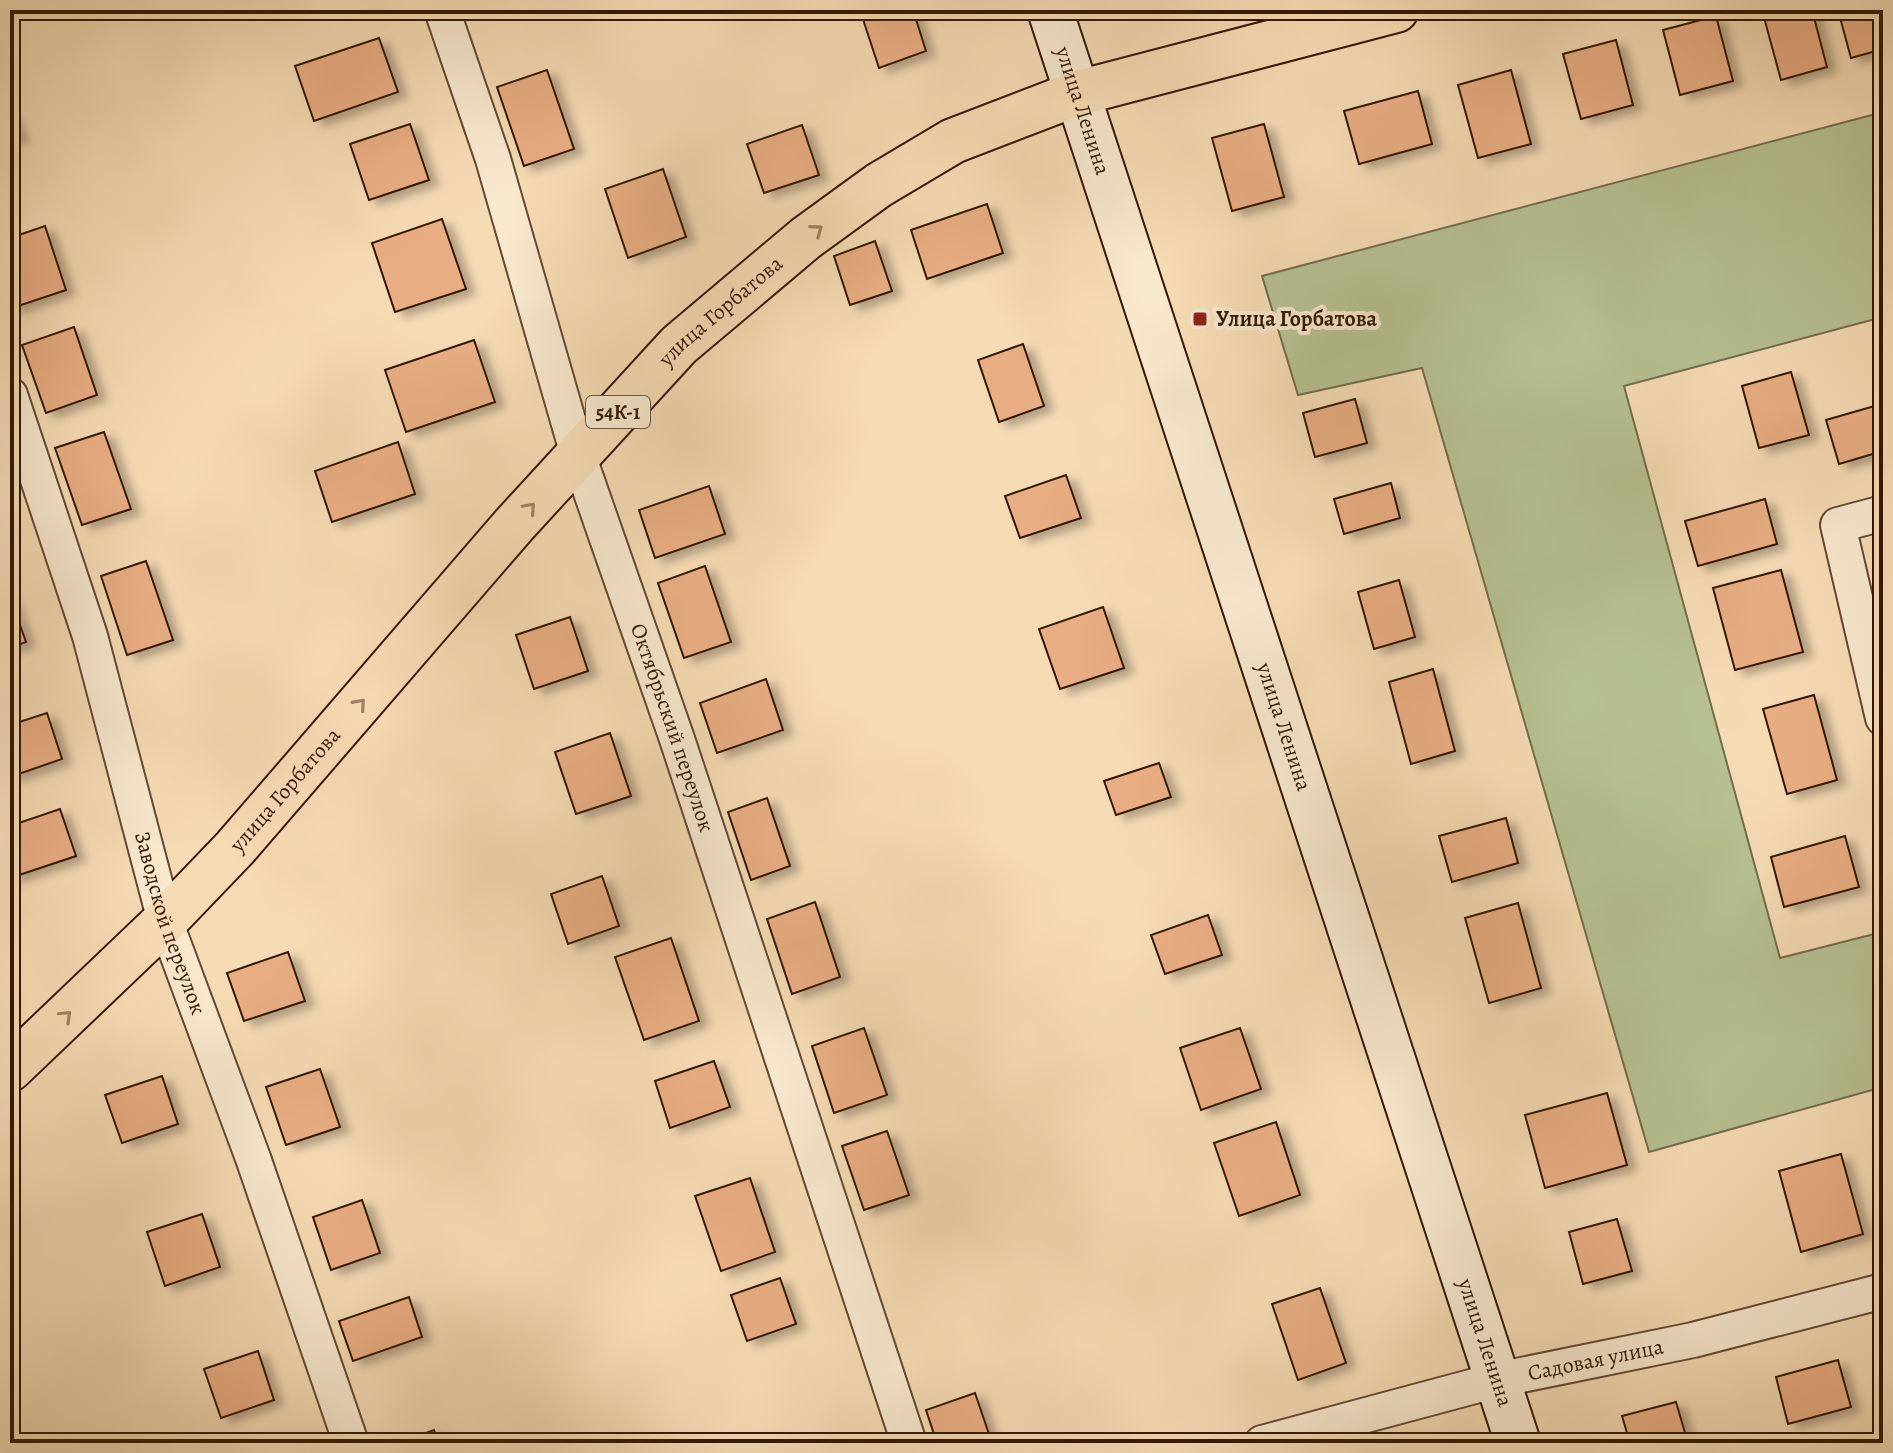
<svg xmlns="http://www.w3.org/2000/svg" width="1893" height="1453" font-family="Alegreya,serif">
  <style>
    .green { fill: #b6c191; stroke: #746c4c; stroke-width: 2 }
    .building { fill: #e9ad83; stroke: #321806; stroke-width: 2; filter: url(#shadow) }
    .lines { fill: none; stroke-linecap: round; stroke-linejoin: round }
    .minor-casing { stroke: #634932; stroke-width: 38 }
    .secondary-casing { stroke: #321806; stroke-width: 48 }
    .primary-casing { stroke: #321806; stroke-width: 48 }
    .minor { stroke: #f8e8ce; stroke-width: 34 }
    .secondary { stroke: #f8e8ce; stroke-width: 44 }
    .primary { stroke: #f5dbb4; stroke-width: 44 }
    .oneway { stroke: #9d8366 }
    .poi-dot { fill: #8f2418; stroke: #f8e8ce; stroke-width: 3 }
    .labels { text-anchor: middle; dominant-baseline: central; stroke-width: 8; stroke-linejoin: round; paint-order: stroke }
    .shield { fill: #f8e8ce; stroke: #6d5642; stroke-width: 2 }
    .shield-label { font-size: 20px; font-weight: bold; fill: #321806 }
    .street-label { font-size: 22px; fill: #321806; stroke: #f8e8ce }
    .poi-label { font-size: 22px; font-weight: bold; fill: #321806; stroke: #f8e8ce; text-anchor: start }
  </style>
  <defs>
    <filter id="shadow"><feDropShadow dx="9" dy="5" stdDeviation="4" flood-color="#0004"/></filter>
  </defs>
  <rect width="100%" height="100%" fill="#f5dbb4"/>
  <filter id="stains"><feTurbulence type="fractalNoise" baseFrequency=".0025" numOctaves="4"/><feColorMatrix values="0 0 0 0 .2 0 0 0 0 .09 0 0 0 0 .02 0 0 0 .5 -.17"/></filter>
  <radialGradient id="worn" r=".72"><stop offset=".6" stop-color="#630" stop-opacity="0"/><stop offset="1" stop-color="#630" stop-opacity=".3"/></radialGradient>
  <!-- green -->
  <path class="green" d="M 1883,112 L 1883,317 L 1624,386 L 1780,958 L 1882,932 L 1883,1087 L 1649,1152 L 1422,368 L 1298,395 L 1262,276 Z"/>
  <!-- building -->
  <g class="building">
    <path d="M 860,10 L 913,10 L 926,51 L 879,68 Z"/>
    <path d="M 1762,10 L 1812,10 L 1827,67 L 1781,80 Z"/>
    <path d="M 1838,10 L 1883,10 L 1883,49 L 1851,58 Z"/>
    <path d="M 1716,16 L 1733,81 L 1680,95 L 1663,30 Z"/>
    <path d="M 379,38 L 398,92 L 314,121 L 295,66 Z"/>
    <path d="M 1616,40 L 1633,105 L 1581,119 L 1563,54 Z"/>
    <path d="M 547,70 L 574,149 L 524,166 L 497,87 Z"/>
    <path d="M 1511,70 L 1531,144 L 1478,158 L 1458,85 Z"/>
    <path d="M 1418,91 L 1432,144 L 1359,164 L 1344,111 Z"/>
    <path d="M 10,112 L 19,137 L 10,140 Z"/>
    <path d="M 410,124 L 429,180 L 369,200 L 350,144 Z"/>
    <path d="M 1264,124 L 1284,197 L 1232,211 L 1212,138 Z"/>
    <path d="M 802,125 L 819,175 L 764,193 L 747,144 Z"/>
    <path d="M 663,169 L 686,237 L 628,258 L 605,189 Z"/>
    <path d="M 987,204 L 1003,253 L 927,279 L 911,230 Z"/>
    <path d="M 442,219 L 466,289 L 395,312 L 372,243 Z"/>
    <path d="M 45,226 L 66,290 L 12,308 L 10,301 L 10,238 Z"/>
    <path d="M 875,241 L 892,291 L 850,305 L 834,256 Z"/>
    <path d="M 74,327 L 97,395 L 46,413 L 22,345 Z"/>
    <path d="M 474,340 L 495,402 L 406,432 L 385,370 Z"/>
    <path d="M 1023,344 L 1044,406 L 999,422 L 978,360 Z"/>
    <path d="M 1791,372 L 1809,435 L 1759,448 L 1742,386 Z"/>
    <path d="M 1355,399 L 1367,443 L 1315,457 L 1303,413 Z"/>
    <path d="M 1878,405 L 1883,424 L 1883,451 L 1839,464 L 1826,420 Z"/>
    <path d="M 104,432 L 131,509 L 82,525 L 55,448 Z"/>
    <path d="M 398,442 L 415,494 L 332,522 L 315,471 Z"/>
    <path d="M 1066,475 L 1081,518 L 1020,538 L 1005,496 Z"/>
    <path d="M 1391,483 L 1400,518 L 1344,534 L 1334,499 Z"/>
    <path d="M 709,486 L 725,534 L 655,558 L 639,510 Z"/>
    <path d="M 1765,499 L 1777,544 L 1698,566 L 1685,521 Z"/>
    <path d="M 146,561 L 173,640 L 127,655 L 101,576 Z"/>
    <path d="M 705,566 L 731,642 L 684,658 L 658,583 Z"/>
    <path d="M 1781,570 L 1803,652 L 1735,670 L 1713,588 Z"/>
    <path d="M 1399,580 L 1415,637 L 1374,649 L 1358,592 Z"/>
    <path d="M 10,597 L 26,642 L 10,648 Z"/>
    <path d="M 1103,607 L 1124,668 L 1060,689 L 1039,629 Z"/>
    <path d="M 570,617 L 588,671 L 534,689 L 516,635 Z"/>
    <path d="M 1433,669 L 1455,751 L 1411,764 L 1389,682 Z"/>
    <path d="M 766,679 L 783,730 L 717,753 L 700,703 Z"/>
    <path d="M 1814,695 L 1837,780 L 1787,794 L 1763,709 Z"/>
    <path d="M 47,713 L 62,759 L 10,777 L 10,725 Z"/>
    <path d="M 610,733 L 631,796 L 576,814 L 555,752 Z"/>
    <path d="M 1159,763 L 1171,797 L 1116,815 L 1104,781 Z"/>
    <path d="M 767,798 L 790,866 L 751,880 L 728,812 Z"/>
    <path d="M 60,809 L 76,856 L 10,878 L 10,826 Z"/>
    <path d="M 1506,818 L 1518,863 L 1452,882 L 1439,836 Z"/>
    <path d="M 1845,836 L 1859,887 L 1784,907 L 1771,857 Z"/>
    <path d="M 602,876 L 619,926 L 568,944 L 551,894 Z"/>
    <path d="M 815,902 L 840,977 L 792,994 L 767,919 Z"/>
    <path d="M 1518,903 L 1541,988 L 1489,1003 L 1465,918 Z"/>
    <path d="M 1208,915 L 1222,955 L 1165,974 L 1151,935 Z"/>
    <path d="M 671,938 L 699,1021 L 644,1040 L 615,957 Z"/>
    <path d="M 288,952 L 305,1001 L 244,1021 L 227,973 Z"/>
    <path d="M 864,1028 L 887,1095 L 834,1113 L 812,1046 Z"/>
    <path d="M 1240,1028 L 1261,1089 L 1201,1110 L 1180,1048 Z"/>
    <path d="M 714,1061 L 730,1107 L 670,1128 L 655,1081 Z"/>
    <path d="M 320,1069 L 340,1127 L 286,1145 L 266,1087 Z"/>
    <path d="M 162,1076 L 178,1124 L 122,1143 L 105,1095 Z"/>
    <path d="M 1607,1093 L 1627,1165 L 1545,1188 L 1525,1115 Z"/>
    <path d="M 1276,1122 L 1300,1195 L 1239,1216 L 1214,1143 Z"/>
    <path d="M 887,1131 L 909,1195 L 864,1210 L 842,1146 Z"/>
    <path d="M 1841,1154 L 1863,1234 L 1801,1252 L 1779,1171 Z"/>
    <path d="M 750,1178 L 775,1252 L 721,1271 L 695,1196 Z"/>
    <path d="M 362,1200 L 380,1253 L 331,1270 L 313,1217 Z"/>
    <path d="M 202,1214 L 220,1267 L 165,1286 L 147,1232 Z"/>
    <path d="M 1617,1219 L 1632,1271 L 1583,1284 L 1569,1232 Z"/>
    <path d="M 780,1278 L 796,1324 L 747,1341 L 731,1295 Z"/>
    <path d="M 1320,1288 L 1346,1363 L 1298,1380 L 1272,1304 Z"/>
    <path d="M 409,1297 L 422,1337 L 353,1361 L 339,1321 Z"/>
    <path d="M 258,1351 L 274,1400 L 221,1418 L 204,1369 Z"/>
    <path d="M 1838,1360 L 1851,1407 L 1788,1424 L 1776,1377 Z"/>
    <path d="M 975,1393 L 992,1443 L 937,1443 L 926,1410 Z"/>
    <path d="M 1676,1402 L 1688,1443 L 1630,1443 L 1622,1416 Z"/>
    <path d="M 434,1430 L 439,1443 L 398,1443 Z"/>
  </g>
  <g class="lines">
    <defs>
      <g id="minor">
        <path id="s1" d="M 442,10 L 493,159 L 578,455 L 677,739 L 909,1443"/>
        <path id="s2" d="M 10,395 L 90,636 L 165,921 L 253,1158 L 351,1443"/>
        <path d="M 1883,513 L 1838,525 L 1883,718"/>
        <path id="s3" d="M 1262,1443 L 1497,1380 L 1693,1340 L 1883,1291"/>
      </g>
      <g id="secondary">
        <path id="s4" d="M 1050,10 L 1518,1443"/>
      </g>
      <g id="primary">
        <path id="s5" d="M 10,1069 L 165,921 L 235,848 L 514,525 L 679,345 L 806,238 L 879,185 L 953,141 L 1078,93 L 1396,10"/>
      </g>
    </defs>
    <!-- minor casing -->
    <use href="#minor" class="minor-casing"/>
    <!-- secondary casing -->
    <use href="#secondary" class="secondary-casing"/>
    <!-- primary casing -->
    <use href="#primary" class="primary-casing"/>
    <!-- minor -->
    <use href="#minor" class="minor"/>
    <!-- secondary -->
    <use href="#secondary" class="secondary"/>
    <!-- primary -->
    <use href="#primary" class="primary"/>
  </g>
  <!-- one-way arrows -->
  <defs><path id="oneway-chevron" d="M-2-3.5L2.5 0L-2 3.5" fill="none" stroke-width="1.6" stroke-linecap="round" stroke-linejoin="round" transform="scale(2)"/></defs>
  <g class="oneway">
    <use href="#oneway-chevron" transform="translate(817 230) rotate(-36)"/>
    <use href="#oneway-chevron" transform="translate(530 508) rotate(-48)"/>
    <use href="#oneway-chevron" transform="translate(360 704) rotate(-49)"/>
    <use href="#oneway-chevron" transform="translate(66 1016) rotate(-44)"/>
  </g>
  <!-- markers -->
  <rect class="poi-dot" x="1192" y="311" width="16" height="16" rx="4"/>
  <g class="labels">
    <!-- shield labels -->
    <rect class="shield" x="586" y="396" width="64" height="32" rx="6"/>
    <g class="shield-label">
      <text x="618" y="412">54К-1</text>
    </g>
    <!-- street labels -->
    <g class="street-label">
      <text stroke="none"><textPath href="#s4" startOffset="106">улица Ленина</textPath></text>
      <text stroke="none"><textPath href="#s5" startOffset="1040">улица Горбатова</textPath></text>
      <text stroke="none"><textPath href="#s4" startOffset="754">улица Ленина</textPath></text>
      <text stroke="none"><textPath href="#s1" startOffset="754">Октябрьский переулок</textPath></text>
      <text stroke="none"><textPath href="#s5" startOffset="392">улица Горбатова</textPath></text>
      <text stroke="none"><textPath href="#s2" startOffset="552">Заводской переулок</textPath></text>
      <text stroke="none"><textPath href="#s4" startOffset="1402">улица Ленина</textPath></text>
      <text stroke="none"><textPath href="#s3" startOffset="344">Садовая улица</textPath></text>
    </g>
    <!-- poi labels -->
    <g class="poi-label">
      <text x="1216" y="319">Улица Горбатова</text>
    </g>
  </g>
  <!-- margin -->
  <rect width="1893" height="1453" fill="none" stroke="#f5dbb4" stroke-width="40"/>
  <rect x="12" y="12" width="1869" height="1429" fill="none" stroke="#321806" stroke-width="4"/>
  <rect x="20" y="20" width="1853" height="1413" fill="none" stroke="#321806" stroke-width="2"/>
  <rect width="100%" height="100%" filter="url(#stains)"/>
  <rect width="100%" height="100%" fill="url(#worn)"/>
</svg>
